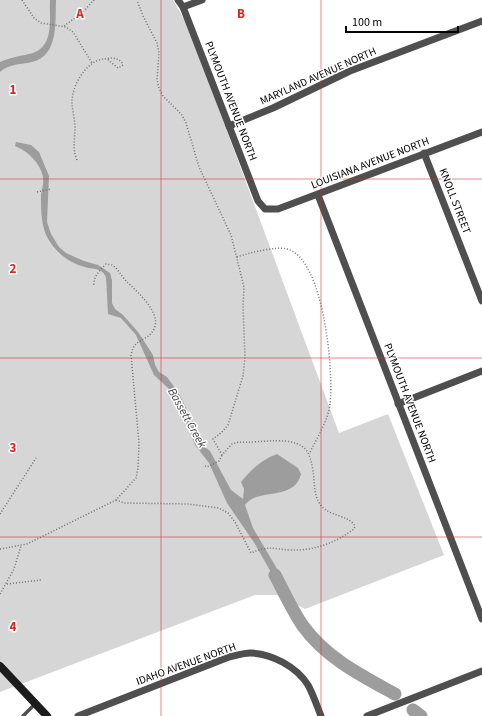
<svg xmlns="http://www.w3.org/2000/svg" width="482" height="716" font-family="'Source Sans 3',sans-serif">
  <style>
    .green { fill: #d6d6d6 }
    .water { fill: #9d9d9d }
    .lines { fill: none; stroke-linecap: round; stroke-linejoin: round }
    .river { stroke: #9d9d9d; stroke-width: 13 }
    .path { stroke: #717171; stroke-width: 1.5; stroke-dasharray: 1 2; stroke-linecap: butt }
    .lane { stroke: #4f4f4f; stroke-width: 3.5 }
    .street { stroke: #4f4f4f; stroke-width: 7 }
    .secondary { stroke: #1c1c1c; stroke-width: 8 }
    .grid { fill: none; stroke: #d62828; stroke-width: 1; stroke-opacity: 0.55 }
    .labels { text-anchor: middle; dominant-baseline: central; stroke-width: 3; stroke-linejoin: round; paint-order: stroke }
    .street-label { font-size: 11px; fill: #000; stroke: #fff }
    .water-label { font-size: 12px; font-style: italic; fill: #3e3e3e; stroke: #fff }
    .grid-label { font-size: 13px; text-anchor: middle; font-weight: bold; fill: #d62828; stroke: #fff; stroke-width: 3; stroke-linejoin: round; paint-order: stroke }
  </style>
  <rect width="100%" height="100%" fill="#fff"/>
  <!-- green -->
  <path class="green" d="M 0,0 L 173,0 L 188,26 L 339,433 L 388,414 L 444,555 L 305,609 L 277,595 L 255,595 L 0,692 Z"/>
  <!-- water -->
  <g class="water">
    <path d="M 50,0 L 56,0 C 55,21 59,56 32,62 C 20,65 11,63 0,72 L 0,62 C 11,57 22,56 33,53 C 55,45 49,18 50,0 Z"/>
    <path d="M 16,142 L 31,145 L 39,152 L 49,176 L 47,222 L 51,234 L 59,247 L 66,253 L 84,261 L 98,265 L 110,273 L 112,280 L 112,303 L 115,309 L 123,315 L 138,332 L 153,355 L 155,365 L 159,372 L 167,377 L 178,392 L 193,422 L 202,445 L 210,451 L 231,490 L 243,499 L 244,489 L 241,482 C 252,469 261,460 277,454 L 298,468 L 301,474 C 294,502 258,487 245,505 L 253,528 L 276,567 L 286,590 L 277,592 L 272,574 L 255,544 L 227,503 L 209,463 L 195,445 L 190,431 L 176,401 L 168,388 L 154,375 L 136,335 L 121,318 L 108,314 L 106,277 C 101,267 94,270 85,267 C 68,263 54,251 46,235 C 41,222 41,209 41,195 C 42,189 44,183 43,177 C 40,163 28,151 15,146 Z"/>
  </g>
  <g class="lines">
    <!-- river -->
    <g class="river">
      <path d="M 275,575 C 284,592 292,610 303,626 C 326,658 362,676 395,694"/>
      <path d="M 413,710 L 421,716"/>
    </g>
    <!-- path -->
    <g class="path">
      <path d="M 22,0 L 34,18 L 41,23 L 66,27 L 73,32 L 92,63"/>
      <path d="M 64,26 L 82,13 L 94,0"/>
      <path d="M 77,160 C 72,148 75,140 75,127 C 75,119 72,110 72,102 C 72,88 81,71 93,63 C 98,59 105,59 111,58 C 116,58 121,60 123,65 L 118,68 L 107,59"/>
      <path d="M 37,192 L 51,189"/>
      <path d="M 237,257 C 249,253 275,246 287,249 C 324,258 334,373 330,404 C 328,421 317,438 309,454"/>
      <path d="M 205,466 L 207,467 L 219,461 L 222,455"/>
      <path d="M 116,500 L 124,503 L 188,504 L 219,508 L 228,513 L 235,522 L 251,553 C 270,545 272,549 290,550 C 314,551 335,543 354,529 L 355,526 C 348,514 328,517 320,504 C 313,494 315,482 313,471 C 312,465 311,459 308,453 C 298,433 257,444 239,442 L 232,444 L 222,455 L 213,439 L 222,432 L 228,425 L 243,376 L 245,357 L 243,306 L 244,287 L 231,235 L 199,167 L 186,123 L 182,115 L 163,96 L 159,88 L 157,80 L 159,53 L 157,43 L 143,16 L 137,0"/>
      <path d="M 0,514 L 36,458"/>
      <path d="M 0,549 L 27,544 L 116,500 L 136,478 L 138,468 L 139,443 L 131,355 C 134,337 148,342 154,329 C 162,312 136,291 126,281 C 121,275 118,269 112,265 L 106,264 C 99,271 93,277 94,286"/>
      <path d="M 7,584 L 41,580"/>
      <path d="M 0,594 L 14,569 L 21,546"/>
    </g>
    <!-- lane -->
    <path class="lane" d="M 23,716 L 35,704"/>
    <!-- street -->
    <g class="street">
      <path d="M 178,0 L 183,7 L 258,201 L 265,209 L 278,209 L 482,132"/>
      <path d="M 183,7 L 202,0"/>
      <path d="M 229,126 L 273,108 L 350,71 L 482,21"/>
      <path d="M 424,153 L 482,301"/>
      <path d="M 318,195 L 482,619"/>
      <path d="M 398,404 L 482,371"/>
      <path d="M 78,716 L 229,657 C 235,656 243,653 250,653 C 271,653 297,667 308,685 C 313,694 317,706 321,716"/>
      <path d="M 367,716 L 482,671"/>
    </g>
    <!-- secondary -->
    <path class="secondary" d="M 0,666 L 47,716"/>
  </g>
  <!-- grid -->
  <path class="grid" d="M 161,0 L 161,716M 321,0 L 321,716M 0,179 L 482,179M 0,358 L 482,358M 0,537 L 482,537"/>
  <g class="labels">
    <!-- street labels -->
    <g class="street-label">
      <text transform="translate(318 76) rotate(-24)">MARYLAND AVENUE NORTH</text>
      <text transform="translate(231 101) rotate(69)">PLYMOUTH AVENUE NORTH</text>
      <text transform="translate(370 163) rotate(-21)">LOUISIANA AVENUE NORTH</text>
      <text transform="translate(455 201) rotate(69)">KNOLL STREET</text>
      <text transform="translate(410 403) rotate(69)">PLYMOUTH AVENUE NORTH</text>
      <text transform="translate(186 664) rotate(-20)">IDAHO AVENUE NORTH</text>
    </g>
    <!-- water labels -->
    <g class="water-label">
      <text transform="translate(187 418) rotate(61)">Bassett Creek</text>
    </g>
  </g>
  <g class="grid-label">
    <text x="80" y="18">A</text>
    <text x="241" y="18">B</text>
    <text x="13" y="94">1</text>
    <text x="13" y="273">2</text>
    <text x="13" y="452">3</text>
    <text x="13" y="631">4</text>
  </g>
  <!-- scale -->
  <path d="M346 26v6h112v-6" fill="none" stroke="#000000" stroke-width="2"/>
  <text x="352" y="26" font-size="12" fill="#000000" stroke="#ffffff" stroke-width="3" paint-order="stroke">100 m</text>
</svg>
